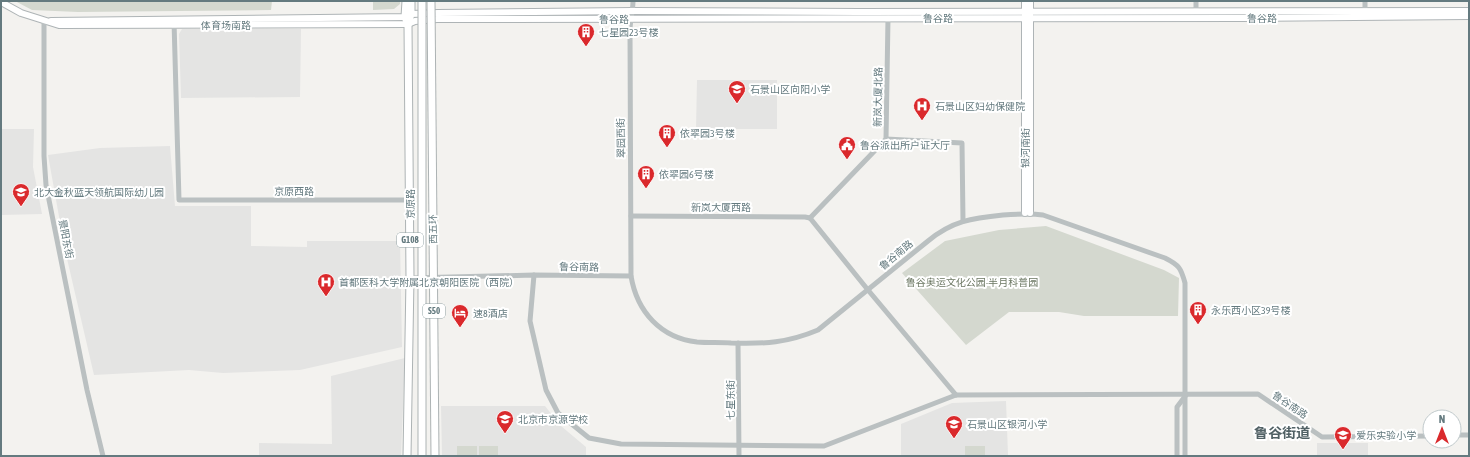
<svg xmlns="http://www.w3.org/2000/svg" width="1470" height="457" font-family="'Asap Condensed','Noto Sans SC',sans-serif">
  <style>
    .built { fill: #e4e4e3 }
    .green { fill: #d4d8cf }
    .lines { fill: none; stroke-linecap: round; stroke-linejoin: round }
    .major-casing { stroke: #aeb4b6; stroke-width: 8 }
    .highway-casing { stroke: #adb3b4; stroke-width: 9 }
    .minor { stroke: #bac0c1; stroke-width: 5 }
    .major { stroke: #fff; stroke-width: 6 }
    .highway { stroke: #fff; stroke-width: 7 }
    .highway-bridge-casing { stroke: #adb3b4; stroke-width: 9; stroke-linecap: butt }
    .highway-bridge { stroke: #fff; stroke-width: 7 }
    .labels { text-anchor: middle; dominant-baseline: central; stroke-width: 4; stroke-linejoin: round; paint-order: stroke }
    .shield { fill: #fff; stroke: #92a2a5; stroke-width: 1 }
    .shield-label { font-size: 9px; font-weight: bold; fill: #647a7f }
    .street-label { font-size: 10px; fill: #647a7f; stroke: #fff }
    .poi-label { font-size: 10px; fill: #647a7f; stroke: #fff; text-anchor: start }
    .park-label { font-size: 10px; fill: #6b7762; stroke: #fff }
    .district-label { font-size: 14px; font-weight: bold; fill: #516165; stroke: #fff }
  </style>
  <rect width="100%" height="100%" fill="#f3f2ef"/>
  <!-- built -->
  <g class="built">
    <path d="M 644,1 L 853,1 L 644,2 Z"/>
    <path d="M 182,29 L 301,29 L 300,97 L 181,98 L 179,34 Z"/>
    <path d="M 697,80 L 777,80 L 777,129 L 696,129 Z"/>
    <path d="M 1,129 L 34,129 L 33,167 L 42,214 L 1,215 Z"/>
    <path d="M 170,146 L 175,206 L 251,206 L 251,246 L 307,247 L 307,241 L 400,241 L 402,347 L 300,370 L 223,373 L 189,370 L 94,375 L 65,250 L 48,155 L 100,148 Z"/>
    <path d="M 405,358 L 401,456 L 259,456 L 259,443 L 332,444 L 331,376 Z"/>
    <path d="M 1006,401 L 1008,455 L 901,456 L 901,424 L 952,403 Z"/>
    <path d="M 441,406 L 545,406 L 561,426 L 586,447 L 586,456 L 442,456 Z"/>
    <rect x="1317" y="443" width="51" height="13"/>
  </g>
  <!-- green -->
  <g class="green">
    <path d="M 15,1 L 272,1 L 271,10 L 78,12 L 32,10 Z"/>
    <path d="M 373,1 L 400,1 L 400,4 L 394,9 L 373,10 Z"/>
    <path d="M 1046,226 L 1164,270 L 1179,278 L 1178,316 L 1084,316 L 1059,312 L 1009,312 L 966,345 L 902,273 L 945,241 L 999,230 Z"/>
    <rect x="457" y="446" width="20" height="10"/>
    <rect x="479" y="446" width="19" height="10"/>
    <rect x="965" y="446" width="20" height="10"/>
  </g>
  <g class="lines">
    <defs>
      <g id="major">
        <path d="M 1025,1 L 1025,213"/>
        <path d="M 1030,1 L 1030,213"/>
        <path d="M 1,2 L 21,13 L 59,25 L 408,24 L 415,21 L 437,19 L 1241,18 L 1469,16"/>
        <path d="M 51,21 L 405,17 L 411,14 L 438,13 L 633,11 L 859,12 L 1469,11"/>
      </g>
      <g id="highway">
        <path d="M 406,1 L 405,17 L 408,24"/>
        <path d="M 407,456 L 410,278 L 408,24 L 411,14 L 411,1"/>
      </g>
    </defs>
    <!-- major casing -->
    <use href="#major" class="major-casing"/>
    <!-- highway casing -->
    <use href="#highway" class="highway-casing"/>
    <!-- minor -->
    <g class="minor">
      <path d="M 633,1 C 633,11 630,20 630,30 L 631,276 C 637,312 661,338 697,342 C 709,343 720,342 731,343 C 765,344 787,343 818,330 L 928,241 C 952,221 972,218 1003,215 C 1016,214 1029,213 1043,215 L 1165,258 C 1179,265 1181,268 1185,283 L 1185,456"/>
      <path d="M 1196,11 L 1196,1"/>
      <path d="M 1365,11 L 1365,1"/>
      <path d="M 44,21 L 44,156 L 46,185 L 87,390 L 103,456"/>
      <path d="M 174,21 L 179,200 L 410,200"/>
      <path d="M 886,139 L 962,143 L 963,221"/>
      <path d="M 631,216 L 805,217 L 810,218"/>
      <path d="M 810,218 L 886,139 L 888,18"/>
      <path d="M 810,218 L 868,290 L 956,395"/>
      <path d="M 534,275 L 530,321 L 546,390 L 558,413 L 589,438 L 621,444 L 824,446 L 956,395 L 1258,394 L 1322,437 L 1430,436"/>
      <path d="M 410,278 L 534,275 L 631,276"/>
      <path d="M 738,343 L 739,456"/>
      <path d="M 1454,435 L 1469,435"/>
      <path d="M 1177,456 L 1177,407 L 1186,395"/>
    </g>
    <!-- major -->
    <use href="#major" class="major"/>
    <!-- highway -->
    <use href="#highway" class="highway"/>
    <defs>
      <g id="highway-bridge">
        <path d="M 422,1 L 422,456"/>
        <path d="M 431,1 L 435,456"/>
      </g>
    </defs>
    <!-- highway-bridge casing -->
    <use href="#highway-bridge" class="highway-bridge-casing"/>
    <!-- highway-bridge -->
    <use href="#highway-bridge" class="highway-bridge"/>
  </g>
  <!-- icons -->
  <defs>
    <symbol id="building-pin" viewBox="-11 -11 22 30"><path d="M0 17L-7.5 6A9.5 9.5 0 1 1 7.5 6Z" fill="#da292c" stroke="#fff"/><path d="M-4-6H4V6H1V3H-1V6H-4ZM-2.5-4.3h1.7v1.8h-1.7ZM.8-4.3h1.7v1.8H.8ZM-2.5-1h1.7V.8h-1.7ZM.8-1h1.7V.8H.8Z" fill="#fff"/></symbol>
    <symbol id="school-pin" viewBox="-11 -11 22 30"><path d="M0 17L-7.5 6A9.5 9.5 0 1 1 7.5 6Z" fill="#da292c" stroke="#fff"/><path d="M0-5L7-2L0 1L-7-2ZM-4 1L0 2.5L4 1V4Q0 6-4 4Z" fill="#fff"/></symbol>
    <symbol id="hospital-pin" viewBox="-11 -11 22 30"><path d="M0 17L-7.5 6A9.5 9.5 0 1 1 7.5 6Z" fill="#da292c" stroke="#fff"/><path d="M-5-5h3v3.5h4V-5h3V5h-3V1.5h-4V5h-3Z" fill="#fff"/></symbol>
    <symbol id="civic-pin" viewBox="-11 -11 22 30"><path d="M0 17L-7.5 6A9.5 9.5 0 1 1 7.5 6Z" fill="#da292c" stroke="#fff"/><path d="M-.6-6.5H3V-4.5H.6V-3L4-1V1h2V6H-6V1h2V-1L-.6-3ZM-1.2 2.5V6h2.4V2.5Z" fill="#fff"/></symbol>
    <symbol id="hotel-pin" viewBox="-11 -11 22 30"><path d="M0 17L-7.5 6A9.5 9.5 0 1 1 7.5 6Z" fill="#da292c" stroke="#fff"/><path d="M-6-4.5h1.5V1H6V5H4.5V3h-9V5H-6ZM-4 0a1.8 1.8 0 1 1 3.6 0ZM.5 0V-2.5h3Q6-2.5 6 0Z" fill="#fff"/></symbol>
  </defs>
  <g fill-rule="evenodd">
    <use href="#building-pin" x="576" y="22" width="20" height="27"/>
    <use href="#school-pin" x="727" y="79" width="20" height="27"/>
    <use href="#hospital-pin" x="912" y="96" width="20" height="27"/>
    <use href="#building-pin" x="657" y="123" width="20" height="27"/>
    <use href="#civic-pin" x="837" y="135" width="20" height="27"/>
    <use href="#building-pin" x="636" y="164" width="20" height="27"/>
    <use href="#school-pin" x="11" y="182" width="20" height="27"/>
    <use href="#hospital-pin" x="316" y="272" width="20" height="27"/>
    <use href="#building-pin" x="1188" y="300" width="20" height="27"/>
    <use href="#hotel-pin" x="450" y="303" width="20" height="27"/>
    <use href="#school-pin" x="495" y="409" width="20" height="27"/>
    <use href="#school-pin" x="944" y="414" width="20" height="27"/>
    <use href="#school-pin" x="1333" y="425" width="20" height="27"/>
  </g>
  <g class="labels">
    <!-- shield labels -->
    <g class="shield">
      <rect x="397" y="233" width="26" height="14" rx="3"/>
      <rect x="423" y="304" width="22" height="14" rx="3"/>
    </g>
    <g class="shield-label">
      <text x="410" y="240">G108</text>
      <text x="434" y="311">S50</text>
    </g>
    <!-- street labels -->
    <g class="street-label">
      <text x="938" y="18">鲁谷路</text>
      <text x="1262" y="18">鲁谷路</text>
      <text x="614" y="19">鲁谷路</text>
      <text x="226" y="25">体育场南路</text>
      <text transform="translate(878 97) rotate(-89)">新岚大厦北路</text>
      <text transform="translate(621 138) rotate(-91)">翠园西街</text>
      <text transform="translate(1025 148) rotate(-90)">银河南街</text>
      <text x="294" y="191">京原西路</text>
      <text transform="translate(410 204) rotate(-90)">京原路</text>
      <text x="721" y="207">新岚大厦西路</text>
      <text transform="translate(433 229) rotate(-91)">西五环</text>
      <text transform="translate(66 239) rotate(79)">景阳东街</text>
      <text transform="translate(896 255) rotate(-40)">鲁谷南路</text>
      <text transform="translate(579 267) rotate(1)">鲁谷南路</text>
      <text transform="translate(730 400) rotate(-90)">七星东街</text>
      <text transform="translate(1290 405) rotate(34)">鲁谷南路</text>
    </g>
    <!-- poi labels -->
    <g class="poi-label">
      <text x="599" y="32">七星园23号楼</text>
      <text x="750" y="89">石景山区向阳小学</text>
      <text x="935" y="106">石景山区妇幼保健院</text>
      <text x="680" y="133">依翠园3号楼</text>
      <text x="860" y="145">鲁谷派出所户证大厅</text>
      <text x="659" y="174">依翠园6号楼</text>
      <text x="34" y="192">北大金秋蓝天领航国际幼儿园</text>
      <text x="339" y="282">首都医科大学附属北京朝阳医院（西院）</text>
      <text x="1211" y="310">永乐西小区39号楼</text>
      <text x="473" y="313">速8酒店</text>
      <text x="518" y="419">北京市京源学校</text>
      <text x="967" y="424">石景山区银河小学</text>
      <text x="1356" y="435">爱乐实验小学</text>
    </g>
    <!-- park labels -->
    <g class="park-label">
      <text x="972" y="282">鲁谷奥运文化公园-半月科普园</text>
    </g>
    <!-- district labels -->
    <g class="district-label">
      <text x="1282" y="433">鲁谷街道</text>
    </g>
  </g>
  <!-- border -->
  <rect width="1470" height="457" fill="none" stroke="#647a7f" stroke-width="4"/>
  <!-- north arrow -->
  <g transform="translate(1442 429)"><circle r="19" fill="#ffffff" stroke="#c1cacc"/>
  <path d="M0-3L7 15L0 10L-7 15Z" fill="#da292c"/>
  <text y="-6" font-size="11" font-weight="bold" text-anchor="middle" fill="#647a7f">N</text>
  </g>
</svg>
